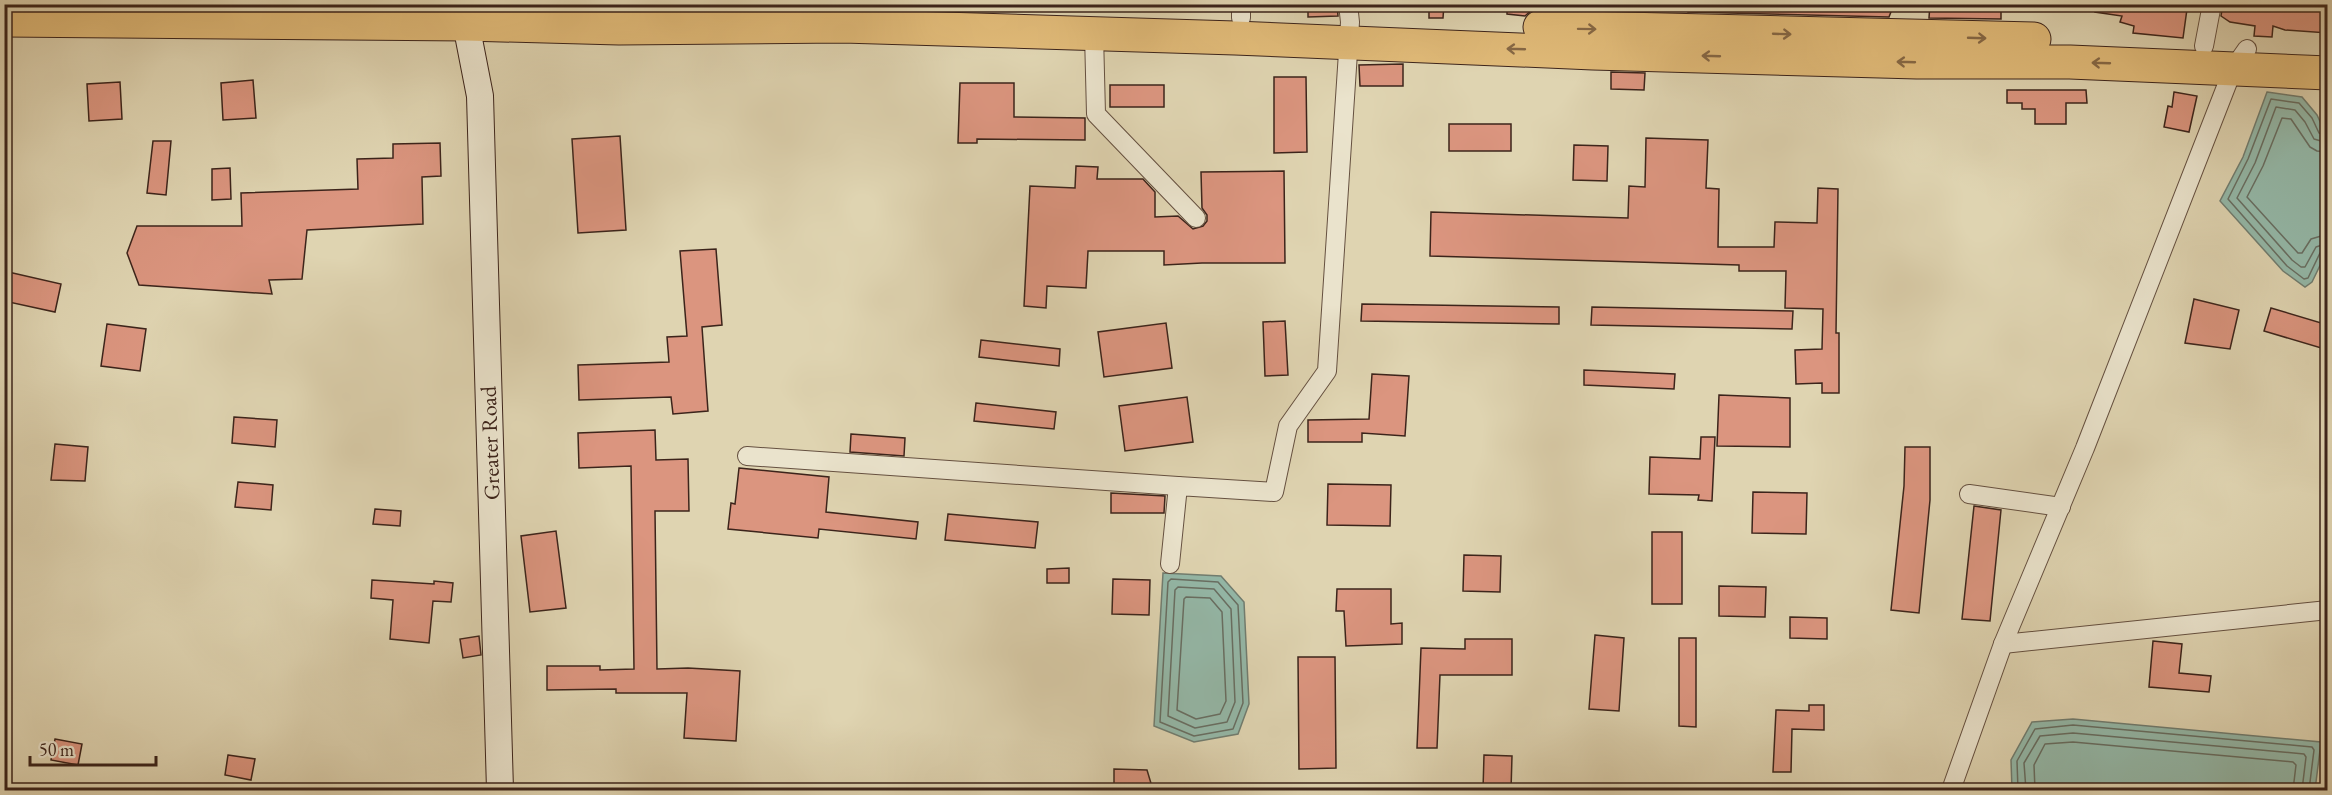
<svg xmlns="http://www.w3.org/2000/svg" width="2332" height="795" font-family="'EB Garamond',serif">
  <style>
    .water { fill: #94b8a8; stroke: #717d70; stroke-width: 1.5 }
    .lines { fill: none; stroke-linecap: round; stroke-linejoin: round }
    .shore { stroke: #686e62; stroke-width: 1.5 }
    .building { fill: #db957f; stroke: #3c241b; stroke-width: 1.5 }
    .street-casing { stroke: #655040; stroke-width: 20 }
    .secondary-casing { stroke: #3c241b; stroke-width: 28 }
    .highway-casing { stroke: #3c241b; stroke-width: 35 }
    .street { stroke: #eae3cc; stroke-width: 18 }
    .secondary { stroke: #eae3cc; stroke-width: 26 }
    .highway { stroke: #e0ba78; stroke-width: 33 }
    .oneway { stroke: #866845 }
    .labels { text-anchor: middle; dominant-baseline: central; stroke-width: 4.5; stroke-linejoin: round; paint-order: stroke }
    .street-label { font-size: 22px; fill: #3c241b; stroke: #eae3cc }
  </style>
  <rect width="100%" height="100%" fill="#dfd4b1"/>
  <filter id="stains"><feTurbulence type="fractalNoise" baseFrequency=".00333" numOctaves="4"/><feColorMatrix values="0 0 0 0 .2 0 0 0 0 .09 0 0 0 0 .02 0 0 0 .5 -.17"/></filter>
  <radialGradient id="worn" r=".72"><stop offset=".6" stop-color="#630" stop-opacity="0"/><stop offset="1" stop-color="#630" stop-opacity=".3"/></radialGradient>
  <!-- water -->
  <g class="water">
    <path d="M 2267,92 L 2302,97 L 2317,115 L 2324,130 L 2327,130 L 2327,251 L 2312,282 L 2305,287 L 2283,271 L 2220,201 L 2243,157 Z"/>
    <path d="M 1163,573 L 1221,576 L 1244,602 L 1249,704 L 1238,734 L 1194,742 L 1154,726 Z"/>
    <path d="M 2073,719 L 2321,742 L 2315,790 L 2012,790 L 2011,760 L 2032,722 Z"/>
  </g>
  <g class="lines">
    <!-- shore -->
    <g class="shore">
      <path d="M 2328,136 L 2319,133 L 2312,118 L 2299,103 L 2271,99 L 2248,159 L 2228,199 L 2287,266 L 2304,279 L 2308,278 L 2320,253 L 2328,251"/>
      <path d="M 2328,143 L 2314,139 L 2305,122 L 2295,110 L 2276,107 L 2255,163 L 2237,198 L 2292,260 L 2301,267 L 2305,267 L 2316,247 L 2328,243"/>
      <path d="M 2328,152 L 2317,151 L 2310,147 L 2291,119 L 2282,118 L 2263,166 L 2247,197 L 2298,253 L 2302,253 L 2311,239 L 2328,234"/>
      <path d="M 1171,579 L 1218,582 L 1238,605 L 1243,703 L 1233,729 L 1194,736 L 1160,722 L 1168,582 Z"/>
      <path d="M 1178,587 L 1214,589 L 1231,609 L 1235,702 L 1227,722 L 1195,728 L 1168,716 L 1175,590 Z"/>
      <path d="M 1186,597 L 1210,598 L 1222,612 L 1226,701 L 1220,714 L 1196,719 L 1177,710 L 1184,599 Z"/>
      <path d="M 2018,790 L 2017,761 L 2035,729 L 2073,725 L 2312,747 L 2314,750 L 2309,790"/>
      <path d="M 2026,790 L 2024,763 L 2040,736 L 2073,733 L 2304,754 L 2306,757 L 2302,790"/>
      <path d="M 2035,790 L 2034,765 L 2045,744 L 2073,742 L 2293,762 L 2296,765 L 2293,790"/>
    </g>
  </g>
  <!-- building -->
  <g class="building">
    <path d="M 1308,4 L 1337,4 L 1338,16 L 1308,17 Z"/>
    <path d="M 1429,4 L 1444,4 L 1443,18 L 1429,18 Z"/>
    <path d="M 1507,4 L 1648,4 L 1648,11 L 1540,8 L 1532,10 L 1525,16 L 1507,14 Z"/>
    <path d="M 1689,4 L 1894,4 L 1889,17 L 1688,12 Z"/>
    <path d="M 1930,4 L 2001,4 L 2001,19 L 1929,18 Z"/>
    <path d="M 2096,4 L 2143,4 L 2164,8 L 2164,5 L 2187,9 L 2183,38 L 2133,33 L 2134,26 L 2120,22 L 2122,16 L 2095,12 Z"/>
    <path d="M 2223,4 L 2328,4 L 2328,33 L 2285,30 L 2273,26 L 2272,37 L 2254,36 L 2255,26 L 2230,22 L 2221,16 Z"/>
    <path d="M 1403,64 L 1403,86 L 1360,86 L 1359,65 Z"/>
    <path d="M 1611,72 L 1645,73 L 1644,90 L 1611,89 Z"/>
    <path d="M 1274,77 L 1306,77 L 1307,152 L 1274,153 Z"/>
    <path d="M 253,80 L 256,118 L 223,120 L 221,83 Z"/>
    <path d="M 120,82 L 122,119 L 89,121 L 87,84 Z"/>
    <path d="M 960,83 L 1014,83 L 1014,117 L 1085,118 L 1085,140 L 977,139 L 977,143 L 958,143 Z"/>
    <rect x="1110" y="85" width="54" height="22"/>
    <path d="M 2007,90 L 2086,90 L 2087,103 L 2066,103 L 2066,124 L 2035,124 L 2035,109 L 2022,109 L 2022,103 L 2007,103 Z"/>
    <path d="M 2174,92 L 2197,96 L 2189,132 L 2164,127 L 2168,106 L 2172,107 Z"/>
    <rect x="1449" y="124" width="62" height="27"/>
    <path d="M 620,136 L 626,230 L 578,233 L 572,139 Z"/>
    <path d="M 1646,138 L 1708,140 L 1706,188 L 1719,189 L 1718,247 L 1774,247 L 1775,222 L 1817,223 L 1818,188 L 1838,189 L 1836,333 L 1839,333 L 1839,393 L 1822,393 L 1822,383 L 1796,384 L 1795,350 L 1822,349 L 1823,309 L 1785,308 L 1786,271 L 1739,271 L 1739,265 L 1430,256 L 1431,212 L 1628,218 L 1629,186 L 1645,187 Z"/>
    <path d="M 153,141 L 171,141 L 166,195 L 147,193 Z"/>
    <path d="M 440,143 L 441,176 L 422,177 L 423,224 L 307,230 L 302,279 L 269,280 L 272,294 L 139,285 L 127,253 L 137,226 L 242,226 L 241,193 L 358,189 L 357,159 L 393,158 L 393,144 Z"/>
    <path d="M 1574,145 L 1608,146 L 1607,181 L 1573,180 Z"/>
    <path d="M 1076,166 L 1098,167 L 1097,179 L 1143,179 L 1155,192 L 1155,217 L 1178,216 L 1193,229 L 1203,226 L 1207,221 L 1207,215 L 1202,208 L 1201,172 L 1284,171 L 1285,263 L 1202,263 L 1164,265 L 1164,251 L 1088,251 L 1086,288 L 1047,286 L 1046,308 L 1024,306 L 1030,186 L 1075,188 Z"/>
    <path d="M 230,168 L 231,199 L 212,200 L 212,169 Z"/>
    <path d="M 716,249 L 722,325 L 702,327 L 708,411 L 673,414 L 671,397 L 579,400 L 578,365 L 669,362 L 667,337 L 687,336 L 680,251 Z"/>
    <path d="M 4,271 L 61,284 L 55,312 L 4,301 Z"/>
    <path d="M 2194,299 L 2239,310 L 2230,349 L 2185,343 Z"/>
    <path d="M 1362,304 L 1559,307 L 1559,324 L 1361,321 Z"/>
    <path d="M 1592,307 L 1793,311 L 1792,329 L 1591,325 Z"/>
    <path d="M 2271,308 L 2328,325 L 2328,350 L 2264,331 Z"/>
    <path d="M 1285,321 L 1288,375 L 1265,376 L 1263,322 Z"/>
    <path d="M 1166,323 L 1172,368 L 1104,377 L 1098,332 Z"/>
    <path d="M 107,324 L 146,329 L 140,371 L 101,366 Z"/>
    <path d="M 981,340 L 1060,349 L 1059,366 L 979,357 Z"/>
    <path d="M 1584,370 L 1675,374 L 1674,389 L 1584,385 Z"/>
    <path d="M 1372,374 L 1409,376 L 1405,436 L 1362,433 L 1362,442 L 1308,442 L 1308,420 L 1369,419 Z"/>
    <path d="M 1719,395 L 1790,398 L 1790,447 L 1717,446 Z"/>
    <path d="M 1187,397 L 1193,442 L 1125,451 L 1119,406 Z"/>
    <path d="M 976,403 L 1056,412 L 1054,429 L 974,421 Z"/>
    <path d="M 234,417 L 277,420 L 275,447 L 232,443 Z"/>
    <path d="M 655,430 L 656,460 L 688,459 L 689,511 L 655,511 L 657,669 L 688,668 L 740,671 L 736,741 L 684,738 L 687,693 L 616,693 L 616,689 L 547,690 L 547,666 L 600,666 L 600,670 L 634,669 L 631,466 L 579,468 L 578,433 Z"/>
    <path d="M 851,434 L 905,438 L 904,456 L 850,452 Z"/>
    <path d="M 1701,437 L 1715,437 L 1712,501 L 1698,500 L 1699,495 L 1649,494 L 1650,457 L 1700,459 Z"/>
    <path d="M 55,444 L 88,447 L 85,481 L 51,480 Z"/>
    <path d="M 1905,447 L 1930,447 L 1930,500 L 1919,613 L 1891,610 L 1904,486 Z"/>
    <path d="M 739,468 L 829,477 L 826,512 L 918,522 L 916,539 L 819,529 L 818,538 L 728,529 L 731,503 L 735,504 Z"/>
    <path d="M 238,482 L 273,485 L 271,510 L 235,507 Z"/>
    <path d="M 1328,484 L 1391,485 L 1390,526 L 1327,525 Z"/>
    <path d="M 1753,492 L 1807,493 L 1806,534 L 1752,533 Z"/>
    <path d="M 1111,493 L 1165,496 L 1164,513 L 1111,513 Z"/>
    <path d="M 1974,506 L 2001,510 L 1990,621 L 1962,619 Z"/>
    <path d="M 375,509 L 401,511 L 400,526 L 373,524 Z"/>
    <path d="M 948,514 L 1038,522 L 1035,548 L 945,540 Z"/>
    <path d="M 556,531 L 566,608 L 530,612 L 521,536 Z"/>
    <rect x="1652" y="532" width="30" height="72"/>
    <path d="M 1464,555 L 1501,556 L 1500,592 L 1463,591 Z"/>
    <path d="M 1069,568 L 1069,583 L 1047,583 L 1047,569 Z"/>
    <path d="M 1113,579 L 1150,580 L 1149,615 L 1112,614 Z"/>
    <path d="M 372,580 L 434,584 L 434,581 L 453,583 L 451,602 L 433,601 L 429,643 L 390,639 L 393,600 L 371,598 Z"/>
    <path d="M 1719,586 L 1766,587 L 1765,617 L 1719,616 Z"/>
    <path d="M 1337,589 L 1391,589 L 1391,624 L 1402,623 L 1402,644 L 1346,646 L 1344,611 L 1336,611 Z"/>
    <path d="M 1790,617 L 1827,618 L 1827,639 L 1790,638 Z"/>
    <path d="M 1595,635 L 1624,638 L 1619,711 L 1589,709 Z"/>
    <path d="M 479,636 L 481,655 L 463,658 L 460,639 Z"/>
    <path d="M 1679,638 L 1696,638 L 1696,727 L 1679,726 Z"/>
    <path d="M 1465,639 L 1512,639 L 1512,675 L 1440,675 L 1437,748 L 1417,748 L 1421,648 L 1465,649 Z"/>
    <path d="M 2153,641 L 2182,644 L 2179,673 L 2211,676 L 2209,692 L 2149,687 Z"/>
    <path d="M 1298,657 L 1335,657 L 1336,768 L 1299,769 Z"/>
    <path d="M 1809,705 L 1824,705 L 1824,730 L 1792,729 L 1791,772 L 1773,772 L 1776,710 L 1809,711 Z"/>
    <path d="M 55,739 L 82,744 L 78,765 L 51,760 Z"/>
    <path d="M 228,755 L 255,759 L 251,780 L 225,775 Z"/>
    <path d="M 1484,755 L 1512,756 L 1511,790 L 1483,790 Z"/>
    <path d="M 1114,769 L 1147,770 L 1153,790 L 1114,790 Z"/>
  </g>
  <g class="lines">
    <defs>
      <g id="street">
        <path d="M 568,4 L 568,6"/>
        <path d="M 673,4 L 673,5"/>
        <path d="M 735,4 L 735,5"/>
        <path d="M 802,4 L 804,26"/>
        <path d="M 1241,4 L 1241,18"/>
        <path d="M 1094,34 L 1096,114 L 1196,218"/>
        <path d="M 2204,46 L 2212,4"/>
        <path d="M 747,456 L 1178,486"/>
        <path d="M 1969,494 L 2061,507"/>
        <path d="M 1170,564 L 1178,486 L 1274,492 L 1288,426 L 1327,371 L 1350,22 L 1348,4"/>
        <path d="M 2003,644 L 2328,610"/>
        <path d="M 1951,790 L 2003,644 L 2085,448 L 2233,69 L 2247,49"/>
      </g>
      <path id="secondary" d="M 466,24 L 480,96 L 500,790"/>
      <g id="highway">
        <path d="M 4,20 L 466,24 L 619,28 L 843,26 L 1235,38 L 1593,53 L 1917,62 L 2070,62 L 2328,73"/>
        <path d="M 1540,27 L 2034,39"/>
      </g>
    </defs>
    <!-- street casing -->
    <use href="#street" class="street-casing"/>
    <!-- secondary casing -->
    <use href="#secondary" class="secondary-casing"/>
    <!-- highway casing -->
    <use href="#highway" class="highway-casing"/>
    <!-- street -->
    <use href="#street" class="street"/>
    <!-- secondary -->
    <use href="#secondary" class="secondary"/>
    <!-- highway -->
    <use href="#highway" class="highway"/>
  </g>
  <!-- one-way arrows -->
  <defs><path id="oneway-shaft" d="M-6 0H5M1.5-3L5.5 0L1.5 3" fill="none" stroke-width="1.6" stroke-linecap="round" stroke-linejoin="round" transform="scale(1.5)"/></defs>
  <g class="oneway">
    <use href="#oneway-shaft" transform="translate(1587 29) rotate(1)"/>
    <use href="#oneway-shaft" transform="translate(1782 34) rotate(2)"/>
    <use href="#oneway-shaft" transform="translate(1977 38) rotate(2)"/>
    <use href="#oneway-shaft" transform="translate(1516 49) rotate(-178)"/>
    <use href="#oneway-shaft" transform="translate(1711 56) rotate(-178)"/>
    <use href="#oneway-shaft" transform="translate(1906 62) rotate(-178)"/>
    <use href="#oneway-shaft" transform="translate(2101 63) rotate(-178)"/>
  </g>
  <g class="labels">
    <!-- street labels -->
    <g class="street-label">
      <text transform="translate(490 443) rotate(-92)">Greater Road</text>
    </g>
  </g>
  <!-- margin -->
  <rect width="2332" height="795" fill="none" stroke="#dfd4b1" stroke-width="24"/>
  <rect x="6" y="6" width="2320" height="783" fill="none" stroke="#3c241b" stroke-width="3"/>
  <rect x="12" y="12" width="2308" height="771" fill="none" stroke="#3c241b" stroke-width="1.5"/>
  <!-- scale -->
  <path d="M30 756v9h126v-9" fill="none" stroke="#3c241b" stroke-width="3"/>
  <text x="39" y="756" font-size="18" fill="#3c241b" stroke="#eae3cc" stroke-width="4.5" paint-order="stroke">50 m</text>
  <rect width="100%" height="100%" filter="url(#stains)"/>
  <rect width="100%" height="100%" fill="url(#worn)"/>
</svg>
